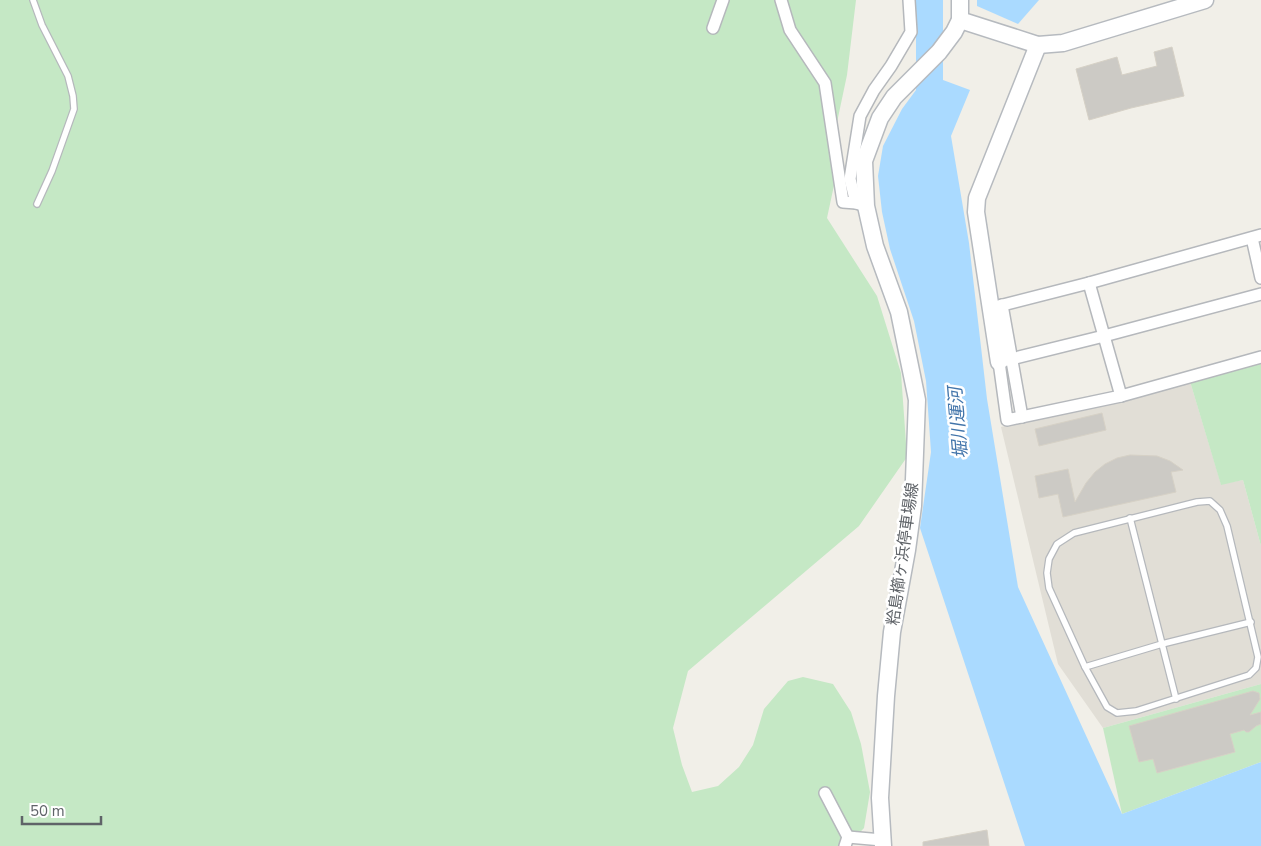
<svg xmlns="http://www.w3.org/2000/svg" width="1261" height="846" font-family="'Nunito Sans','Noto Sans JP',sans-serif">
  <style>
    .education { fill: #e1ded6 }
    .green { fill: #c5e8c5 }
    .water { fill: #aadaff }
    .building { fill: #cccac5; stroke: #d6d1c6 }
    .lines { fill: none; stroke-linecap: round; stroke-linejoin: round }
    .lane-casing { stroke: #b5b8bc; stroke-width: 8 }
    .street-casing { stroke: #b5b8bc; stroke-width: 14 }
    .secondary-casing { stroke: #b6babf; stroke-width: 19 }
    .lane { stroke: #fff; stroke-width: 5.5 }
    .street { stroke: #fff; stroke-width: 11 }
    .secondary { stroke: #fff; stroke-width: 16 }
    .labels { text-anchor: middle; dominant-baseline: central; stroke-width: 5; stroke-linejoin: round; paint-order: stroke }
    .street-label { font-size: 16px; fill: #5f6368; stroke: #fff }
    .water-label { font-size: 18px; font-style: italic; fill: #4174aa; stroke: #fff }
  </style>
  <rect width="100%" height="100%" fill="#f1efe8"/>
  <!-- education -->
  <path class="education" d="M 1189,378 L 1221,484 L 1243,480 L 1261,546 L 1261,684 L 1103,728 L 1058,664 L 1001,427 Z"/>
  <!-- green -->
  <g class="green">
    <path d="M 0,0 L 856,0 L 847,75 L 832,146 L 836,176 L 827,218 L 877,296 L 901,373 L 907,457 L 859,526 L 688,671 L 673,728 L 682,765 L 692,792 L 718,786 L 739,767 L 753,745 L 764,709 L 788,681 L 803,677 L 833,684 L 851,712 L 861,744 L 870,792 L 864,828 L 847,846 L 0,846 Z"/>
    <path d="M 1261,358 L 1261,546 L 1243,480 L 1221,485 L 1189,378 Z"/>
    <path d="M 1261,684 L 1261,762 L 1122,814 L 1103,728 Z"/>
  </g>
  <!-- water -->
  <g class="water">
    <path d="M 916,0 L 943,0 L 943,80 L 970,90 L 951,136 L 969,243 L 987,399 L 1018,587 L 1122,814 L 1261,762 L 1261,846 L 1025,846 L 920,528 L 931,452 L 926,381 L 914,321 L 890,249 L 882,212 L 878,176 L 883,146 L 902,109 L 916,90 Z"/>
    <path d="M 977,0 L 1039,0 L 1018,24 L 977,6 Z"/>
  </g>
  <!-- building -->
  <g class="building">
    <path d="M 1172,47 L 1184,96 L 1131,108 L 1089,120 L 1076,69 L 1117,57 L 1122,75 L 1157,66 L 1154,52 Z"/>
    <path d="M 1102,413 L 1106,430 L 1039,446 L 1035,429 Z"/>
    <path d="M 1130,455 L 1157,456 L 1170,461 L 1183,470 L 1171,472 L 1176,492 L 1063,517 L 1058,494 L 1039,498 L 1035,476 L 1068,469 L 1075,502 L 1086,483 L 1095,472 L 1105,464 L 1117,458 Z"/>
    <path d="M 1253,691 L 1259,693 L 1260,699 L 1250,715 L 1261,712 L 1261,724 L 1256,726 L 1249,732 L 1246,732 L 1244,730 L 1230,734 L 1235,752 L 1157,773 L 1153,759 L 1139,762 L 1129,726 Z"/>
    <path d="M 987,830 L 989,846 L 923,846 L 923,842 Z"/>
  </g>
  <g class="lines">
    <defs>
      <g id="lane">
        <path d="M 33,0 L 42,25 L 68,76 L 73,96 L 74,109 L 52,171 L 37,204"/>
        <path d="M 1210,501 L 1220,510 L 1227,526 L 1258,657 L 1256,668 L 1249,675 L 1136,711 L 1117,713 L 1107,707 L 1085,667 L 1049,588 L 1047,573 L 1049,559 L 1057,544 L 1074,533 L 1197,502 Z"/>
        <path d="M 1130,518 L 1176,699"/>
        <path d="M 1085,667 L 1162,644 L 1251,622"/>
      </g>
      <g id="street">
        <path d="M 781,0 L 790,30 L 825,83 L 843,202 L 856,203 L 866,206"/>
        <path d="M 713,28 L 723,0"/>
        <path d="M 856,203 L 850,179 L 860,116 L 874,90 L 891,66 L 911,32 L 909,0"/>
        <path d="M 1252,238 L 1261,278"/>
        <path d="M 1089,283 L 1121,396"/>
        <path d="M 1261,294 L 1104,336 L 999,362 L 1007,420 L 1121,396 L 1261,357"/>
        <path d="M 1002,305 L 1022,417"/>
        <path d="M 991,308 L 1089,283 L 1261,235"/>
        <path d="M 825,793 L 848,837 L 845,846"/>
        <path d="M 848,837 L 882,840"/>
      </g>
      <g id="secondary">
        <path d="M 960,20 L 1038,45 L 1063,43 L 1205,0"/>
        <path d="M 999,362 L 976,212 L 977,198 L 1038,45"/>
        <path d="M 883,846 L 880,798 L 886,696 L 892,632 L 907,550 L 913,506 L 917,400 L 899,312 L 875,246 L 866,206 L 864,161 L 880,118 L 894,97 L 939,52 L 954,32 L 960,20 L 960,0"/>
      </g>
    </defs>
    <!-- lane casing -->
    <use href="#lane" class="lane-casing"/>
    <!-- street casing -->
    <use href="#street" class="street-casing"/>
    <!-- secondary casing -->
    <use href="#secondary" class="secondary-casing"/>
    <!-- lane -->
    <use href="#lane" class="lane"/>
    <!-- street -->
    <use href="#street" class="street"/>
    <!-- secondary -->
    <use href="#secondary" class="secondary"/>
  </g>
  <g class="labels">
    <!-- street labels -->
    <g class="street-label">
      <text transform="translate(903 554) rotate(-82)">粭島櫛ヶ浜停車場線</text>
    </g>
    <!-- water labels -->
    <g class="water-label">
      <text transform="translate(958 423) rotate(-95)">堀川運河</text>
    </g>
  </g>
  <!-- scale -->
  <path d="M22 816v8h79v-8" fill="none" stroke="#5f6368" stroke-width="2.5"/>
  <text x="30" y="816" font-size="15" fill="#5f6368" stroke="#ffffff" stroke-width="4" paint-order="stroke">50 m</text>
</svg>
